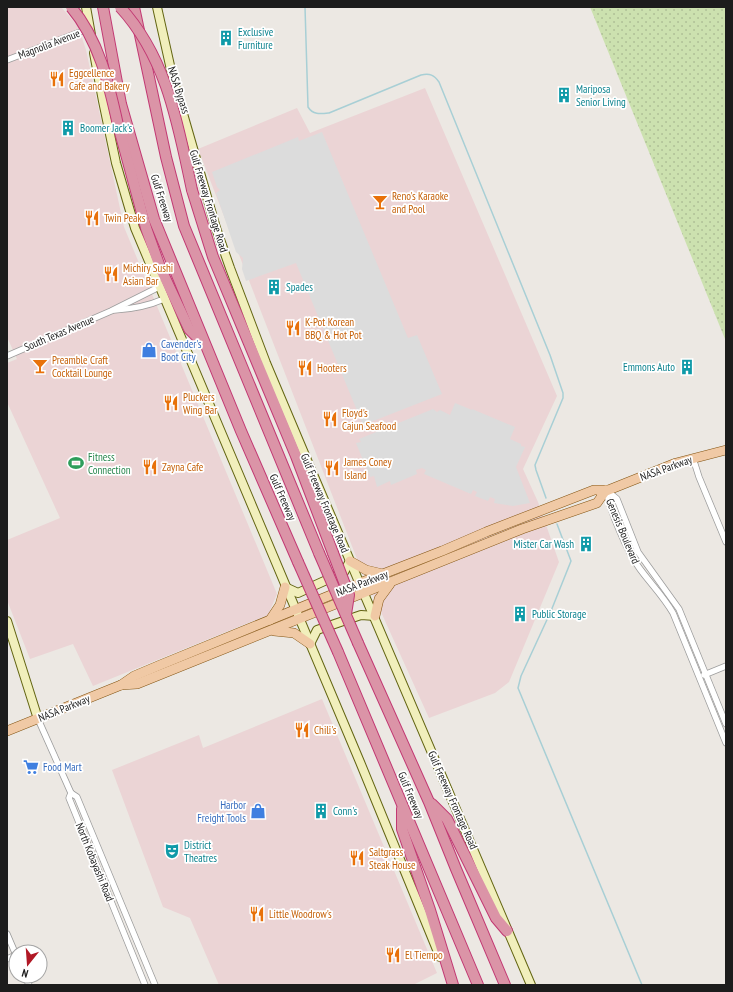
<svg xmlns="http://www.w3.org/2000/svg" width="733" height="992" font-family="'PT Sans Narrow',sans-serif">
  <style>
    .commercial { fill: #ebd4d5 }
    .grass { fill: url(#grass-dots) }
    .parking { fill: #dcdcdc }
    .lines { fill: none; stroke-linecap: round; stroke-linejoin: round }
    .stream { stroke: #a8cfd5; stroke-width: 1.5 }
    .street-casing { stroke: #9d9d9d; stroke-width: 7 }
    .secondary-casing { stroke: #636512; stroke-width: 10 }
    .primary-casing { stroke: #835412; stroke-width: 10 }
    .highway-casing { stroke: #c23973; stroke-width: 12 }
    .street { stroke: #fff; stroke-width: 5.5 }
    .secondary { stroke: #f1efbc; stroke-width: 8 }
    .primary { stroke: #f0c9a5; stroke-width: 9 }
    .highway { stroke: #db94a7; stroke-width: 10 }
    .highway-bridge-casing { stroke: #c23973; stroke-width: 12; stroke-linecap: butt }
    .highway-bridge { stroke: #db94a7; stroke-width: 10 }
    .labels { text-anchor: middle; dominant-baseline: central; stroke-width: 3.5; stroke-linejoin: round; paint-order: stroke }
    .culture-label { font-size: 11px; fill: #0d838f; stroke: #fff; text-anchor: start }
    .street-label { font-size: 11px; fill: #1c1c1c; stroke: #fff }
    .food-label { font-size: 11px; fill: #c56008; stroke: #fff; text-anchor: start }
    .shop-label { font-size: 11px; fill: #366cbe; stroke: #fff; text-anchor: start }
    .leisure-label { font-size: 11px; fill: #27864d; stroke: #fff; text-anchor: start }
  </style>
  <defs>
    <pattern id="grass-dots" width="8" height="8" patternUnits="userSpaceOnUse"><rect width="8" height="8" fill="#cce1af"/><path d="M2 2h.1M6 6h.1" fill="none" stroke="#afc096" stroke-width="1.8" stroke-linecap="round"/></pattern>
  </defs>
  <rect width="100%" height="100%" fill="#ece8e3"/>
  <!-- commercial -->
  <g class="commercial">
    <path d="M 7,7 L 61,7 L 78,26 L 86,50 L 124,227 L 277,594 L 268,615 L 93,686 L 73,644 L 30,659 L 7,600 L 7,540 L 60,518 L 7,402 L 7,363 L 17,359 L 7,337 Z"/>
    <path d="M 425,88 L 557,396 L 523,469 L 538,502 L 559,562 L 509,682 L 495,693 L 429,718 L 357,559 L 198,149 L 297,108 L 310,133 Z"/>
    <path d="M 322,699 L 437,973 L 413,985 L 219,985 L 190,918 L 163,907 L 112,770 L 199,735 L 203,748 Z"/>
  </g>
  <!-- grass -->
  <path class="grass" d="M 590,7 L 726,7 L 726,339 L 725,339 Z"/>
  <!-- parking -->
  <g class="parking">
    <path d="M 322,132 L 408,338 L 417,335 L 442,394 L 363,425 L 296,263 L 246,281 L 242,269 L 243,258 L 236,252 L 216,193 L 220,190 L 217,187 L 212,172 L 298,137 L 299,141 Z"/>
    <path d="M 455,403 L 472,410 L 472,409 L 515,427 L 510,439 L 521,444 L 521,446 L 525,447 L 516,467 L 530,503 L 513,506 L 494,503 L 495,499 L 490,497 L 488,501 L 475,496 L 477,492 L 473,490 L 471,494 L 424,474 L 426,470 L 422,468 L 416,470 L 417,474 L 391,485 L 390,481 L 377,487 L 374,476 L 370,477 L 356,443 L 361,442 L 359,439 L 433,409 L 437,412 L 440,410 L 450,415 Z"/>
  </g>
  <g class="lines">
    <!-- stream -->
    <g class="stream">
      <path d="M 305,7 L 308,107 C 313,115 320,114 329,113 L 421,75 C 430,73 434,75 439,82 L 550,355 L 563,393 L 563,398 L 535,465 L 536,470 L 546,498"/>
      <path d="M 557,524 L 571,561 L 551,611 L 521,676 L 518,688 L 642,985"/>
    </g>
    <defs>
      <g id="street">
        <path d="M 7,60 L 88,29"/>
        <path d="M 115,310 C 133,309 148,306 164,299"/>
        <path d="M 7,356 L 111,311 L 159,287"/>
        <path d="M 693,458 L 699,477 L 726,542"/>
        <path d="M 606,490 C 610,511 627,552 640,569 C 651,584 664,597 673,613 L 726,743"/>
        <path d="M 606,490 L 617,499 L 638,552 L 679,609 L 726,724"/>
        <path d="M 704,675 L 726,666"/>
        <path d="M 38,719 L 71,793 L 77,797 L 155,985"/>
        <path d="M 71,793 L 69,798 L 145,985"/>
        <path d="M 7,934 L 16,955"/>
        <path d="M 7,959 L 16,955"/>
        <path d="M 25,976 L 29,985"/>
      </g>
      <g id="secondary">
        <path d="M 86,7 L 91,35"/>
        <path d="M 157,7 L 173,79 L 216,228 L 230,268 L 266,363 L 304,453 L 531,985"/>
        <path d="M 94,53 L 103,101 L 116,163 L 135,228 L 360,762 L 440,957"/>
        <path d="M 285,587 L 298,593 L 344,572 L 350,561"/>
        <path d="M 7,621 L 38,719"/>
        <path d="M 310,644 L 317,630 L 361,615 L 375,616"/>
      </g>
      <g id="primary">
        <path d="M 601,493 L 676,463 L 726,450"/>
        <path d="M 350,561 L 366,570 L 383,574"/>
        <path d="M 375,616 L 379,599 L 390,584"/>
        <path d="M 270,620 L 280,605 L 285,587"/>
        <path d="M 274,631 L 294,633 L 310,644"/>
        <path d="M 121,685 L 137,684 L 522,529 L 597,503 L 606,490"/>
        <path d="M 7,731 L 121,685 L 134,676 L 160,665 L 370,579 L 442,551 L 486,532 L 594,490 L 606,490"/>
      </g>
      <g id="highway">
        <path d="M 103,7 L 121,104 L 154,219 L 241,431 L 298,562"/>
        <path d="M 134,7 L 166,157 L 184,226 L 319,553"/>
        <path d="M 118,125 L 146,228 L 160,267 L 189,329 L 203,343"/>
        <path d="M 192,190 L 213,257 L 296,456 L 333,553"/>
        <path d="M 358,643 L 429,802 L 456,869 L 505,985"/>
        <path d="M 338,652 L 478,985"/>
        <path d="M 432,804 L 447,819 L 496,918 L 507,931"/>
        <path d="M 402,809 L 402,829 L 430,910 L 453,985"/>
      </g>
    </defs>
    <!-- street casing -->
    <use href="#street" class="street-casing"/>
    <!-- secondary casing -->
    <use href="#secondary" class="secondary-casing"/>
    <!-- primary casing -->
    <use href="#primary" class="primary-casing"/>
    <!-- highway casing -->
    <use href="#highway" class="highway-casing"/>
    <!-- street -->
    <use href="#street" class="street"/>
    <!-- secondary -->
    <use href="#secondary" class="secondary"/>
    <!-- primary -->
    <use href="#primary" class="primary"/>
    <!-- highway -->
    <use href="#highway" class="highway"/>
    <defs>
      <g id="highway-bridge">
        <path d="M 71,7 C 99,40 109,84 118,125"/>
        <path d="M 120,7 C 167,58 178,125 192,190"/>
        <path d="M 319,553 L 358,643"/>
        <path d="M 333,553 L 349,595 L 346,614"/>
        <path d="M 298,562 L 338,652"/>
      </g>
    </defs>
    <!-- highway-bridge casing -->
    <use href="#highway-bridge" class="highway-bridge-casing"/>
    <!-- highway-bridge -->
    <use href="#highway-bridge" class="highway-bridge"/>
  </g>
  <!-- icons -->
  <defs>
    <symbol id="building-bare" viewBox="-9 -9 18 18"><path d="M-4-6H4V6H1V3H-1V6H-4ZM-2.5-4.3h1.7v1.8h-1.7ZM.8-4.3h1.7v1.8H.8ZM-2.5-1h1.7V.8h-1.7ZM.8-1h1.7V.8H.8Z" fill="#0f9aa8" stroke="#fff" stroke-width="2.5" paint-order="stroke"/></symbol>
    <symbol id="restaurant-bare" viewBox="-9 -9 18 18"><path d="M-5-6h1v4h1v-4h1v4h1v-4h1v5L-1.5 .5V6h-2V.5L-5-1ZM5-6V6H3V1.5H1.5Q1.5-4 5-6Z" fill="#e8710a" stroke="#fff" stroke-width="2.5" paint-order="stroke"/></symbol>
    <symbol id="bar-bare" viewBox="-9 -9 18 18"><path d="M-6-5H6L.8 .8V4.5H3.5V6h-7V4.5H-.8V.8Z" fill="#e8710a" stroke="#fff" stroke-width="2.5" paint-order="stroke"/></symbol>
    <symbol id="shop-bare" viewBox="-9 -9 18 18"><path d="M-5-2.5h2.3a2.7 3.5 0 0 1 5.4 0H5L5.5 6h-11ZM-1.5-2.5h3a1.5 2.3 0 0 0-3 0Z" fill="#3f7fe0" stroke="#fff" stroke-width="2.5" paint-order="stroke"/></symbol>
    <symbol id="stadium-bare" viewBox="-9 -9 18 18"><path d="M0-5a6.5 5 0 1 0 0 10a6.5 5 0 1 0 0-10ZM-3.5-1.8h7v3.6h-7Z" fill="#2e9e5b" stroke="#fff" stroke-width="2.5" paint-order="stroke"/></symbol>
    <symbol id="supermarket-bare" viewBox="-9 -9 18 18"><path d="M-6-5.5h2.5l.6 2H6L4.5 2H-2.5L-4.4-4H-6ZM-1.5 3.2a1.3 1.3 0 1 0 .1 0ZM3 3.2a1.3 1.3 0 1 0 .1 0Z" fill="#3f7fe0" stroke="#fff" stroke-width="2.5" paint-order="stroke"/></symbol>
    <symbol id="theatre-bare" viewBox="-9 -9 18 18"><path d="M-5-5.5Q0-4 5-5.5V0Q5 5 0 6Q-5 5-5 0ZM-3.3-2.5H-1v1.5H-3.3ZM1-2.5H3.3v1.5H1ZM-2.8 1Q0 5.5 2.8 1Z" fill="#0f9aa8" stroke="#fff" stroke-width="2.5" paint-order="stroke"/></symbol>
  </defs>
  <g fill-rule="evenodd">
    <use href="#building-bare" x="215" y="27" width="22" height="22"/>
    <use href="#restaurant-bare" x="46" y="68" width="22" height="22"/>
    <use href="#building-bare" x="553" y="84" width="22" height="22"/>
    <use href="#building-bare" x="57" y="117" width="22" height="22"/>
    <use href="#bar-bare" x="369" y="191" width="22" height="22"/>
    <use href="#restaurant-bare" x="81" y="207" width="22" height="22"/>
    <use href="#restaurant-bare" x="100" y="263" width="22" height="22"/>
    <use href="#building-bare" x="263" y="276" width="22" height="22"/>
    <use href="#restaurant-bare" x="282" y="317" width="22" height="22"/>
    <use href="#shop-bare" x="138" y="339" width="22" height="22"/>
    <use href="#bar-bare" x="29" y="355" width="22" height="22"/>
    <use href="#building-bare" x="676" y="356" width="22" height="22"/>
    <use href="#restaurant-bare" x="294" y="357" width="22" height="22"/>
    <use href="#restaurant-bare" x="160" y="392" width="22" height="22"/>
    <use href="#restaurant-bare" x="319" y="408" width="22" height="22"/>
    <use href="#stadium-bare" x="65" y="452" width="22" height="22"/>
    <use href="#restaurant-bare" x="139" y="456" width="22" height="22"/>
    <use href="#restaurant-bare" x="321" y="457" width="22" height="22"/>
    <use href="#building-bare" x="575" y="533" width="22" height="22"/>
    <use href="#building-bare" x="509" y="603" width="22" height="22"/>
    <use href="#restaurant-bare" x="291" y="719" width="22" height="22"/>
    <use href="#supermarket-bare" x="20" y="756" width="22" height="22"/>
    <use href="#shop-bare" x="247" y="800" width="22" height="22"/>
    <use href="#building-bare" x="310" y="800" width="22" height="22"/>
    <use href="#theatre-bare" x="161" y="840" width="22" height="22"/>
    <use href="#restaurant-bare" x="346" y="847" width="22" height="22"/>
    <use href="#restaurant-bare" x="246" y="903" width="22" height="22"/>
    <use href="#restaurant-bare" x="382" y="944" width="22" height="22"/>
  </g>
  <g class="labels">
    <!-- culture labels -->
    <g class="culture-label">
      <text x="238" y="32">Exclusive<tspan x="238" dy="13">Furniture</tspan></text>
      <text x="576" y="89">Mariposa<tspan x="576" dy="13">Senior Living</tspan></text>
      <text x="80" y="128">Boomer Jack's</text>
      <text x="286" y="287">Spades</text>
      <text x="675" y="367" text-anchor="end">Emmons Auto</text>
      <text x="574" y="544" text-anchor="end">Mister Car Wash</text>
      <text x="532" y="614">Public Storage</text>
      <text x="333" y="811">Conn's</text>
      <text x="184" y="845">District<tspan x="184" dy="13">Theatres</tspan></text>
    </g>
    <!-- street labels -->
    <g class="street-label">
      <text transform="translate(49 44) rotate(-21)">Magnolia Avenue</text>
      <text transform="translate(179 90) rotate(72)">NASA Bypass</text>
      <text transform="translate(162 198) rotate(72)">Gulf Freeway</text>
      <text transform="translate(209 201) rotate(73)">Gulf Freeway Frontage Road</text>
      <text transform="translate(59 333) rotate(-23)">South Texas Avenue</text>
      <text transform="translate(666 468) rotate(-20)">NASA Parkway</text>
      <text transform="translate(283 497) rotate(66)">Gulf Freeway</text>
      <text transform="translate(325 503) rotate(67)">Gulf Freeway Frontage Road</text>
      <text transform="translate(623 531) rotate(67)">Genesis Boulevard</text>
      <text transform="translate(362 583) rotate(-21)">NASA Parkway</text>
      <text transform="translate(64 708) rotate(-22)">NASA Parkway</text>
      <text transform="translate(411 795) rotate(67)">Gulf Freeway</text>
      <text transform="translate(453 800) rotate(66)">Gulf Freeway Frontage Road</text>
      <text transform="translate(95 862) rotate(68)">North Kobayashi Road</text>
    </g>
    <!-- food labels -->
    <g class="food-label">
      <text x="69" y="73">Eggcellence<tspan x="69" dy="13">Cafe and Bakery</tspan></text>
      <text x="392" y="196">Reno's Karaoke<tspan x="392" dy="13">and Pool</tspan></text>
      <text x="104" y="218">Twin Peaks</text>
      <text x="123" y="268">Michiry Sushi<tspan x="123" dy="13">Asian Bar</tspan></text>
      <text x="305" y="322">K-Pot Korean<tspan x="305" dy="13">BBQ &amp; Hot Pot</tspan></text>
      <text x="52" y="360">Preamble Craft<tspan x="52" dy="13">Cocktail Lounge</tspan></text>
      <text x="317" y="368">Hooters</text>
      <text x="183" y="397">Pluckers<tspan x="183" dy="13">Wing Bar</tspan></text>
      <text x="342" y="413">Floyd's<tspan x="342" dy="13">Cajun Seafood</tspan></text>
      <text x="344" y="462">James Coney<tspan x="344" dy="13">Island</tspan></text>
      <text x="162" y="467">Zayna Cafe</text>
      <text x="314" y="730">Chili's</text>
      <text x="369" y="852">Saltgrass<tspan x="369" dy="13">Steak House</tspan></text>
      <text x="269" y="914">Little Woodrow's</text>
      <text x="405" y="955">El Tiempo</text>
    </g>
    <!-- shop labels -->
    <g class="shop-label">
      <text x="161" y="344">Cavender's<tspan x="161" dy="13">Boot City</tspan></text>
      <text x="43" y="767">Food Mart</text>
      <text x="246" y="805" text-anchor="end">Harbor<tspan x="246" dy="13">Freight Tools</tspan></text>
    </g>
    <!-- leisure labels -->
    <g class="leisure-label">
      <text x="88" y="457">Fitness<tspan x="88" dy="13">Connection</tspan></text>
    </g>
  </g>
  <!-- border -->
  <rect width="733" height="992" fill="none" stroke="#1c1c1c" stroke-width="16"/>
  <!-- north arrow -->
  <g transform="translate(28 964) rotate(197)"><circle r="19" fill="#ffffff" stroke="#a4a4a4"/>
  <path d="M0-3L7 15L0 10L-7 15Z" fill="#b11825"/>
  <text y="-6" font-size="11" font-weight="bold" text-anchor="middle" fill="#1c1c1c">N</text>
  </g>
</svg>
